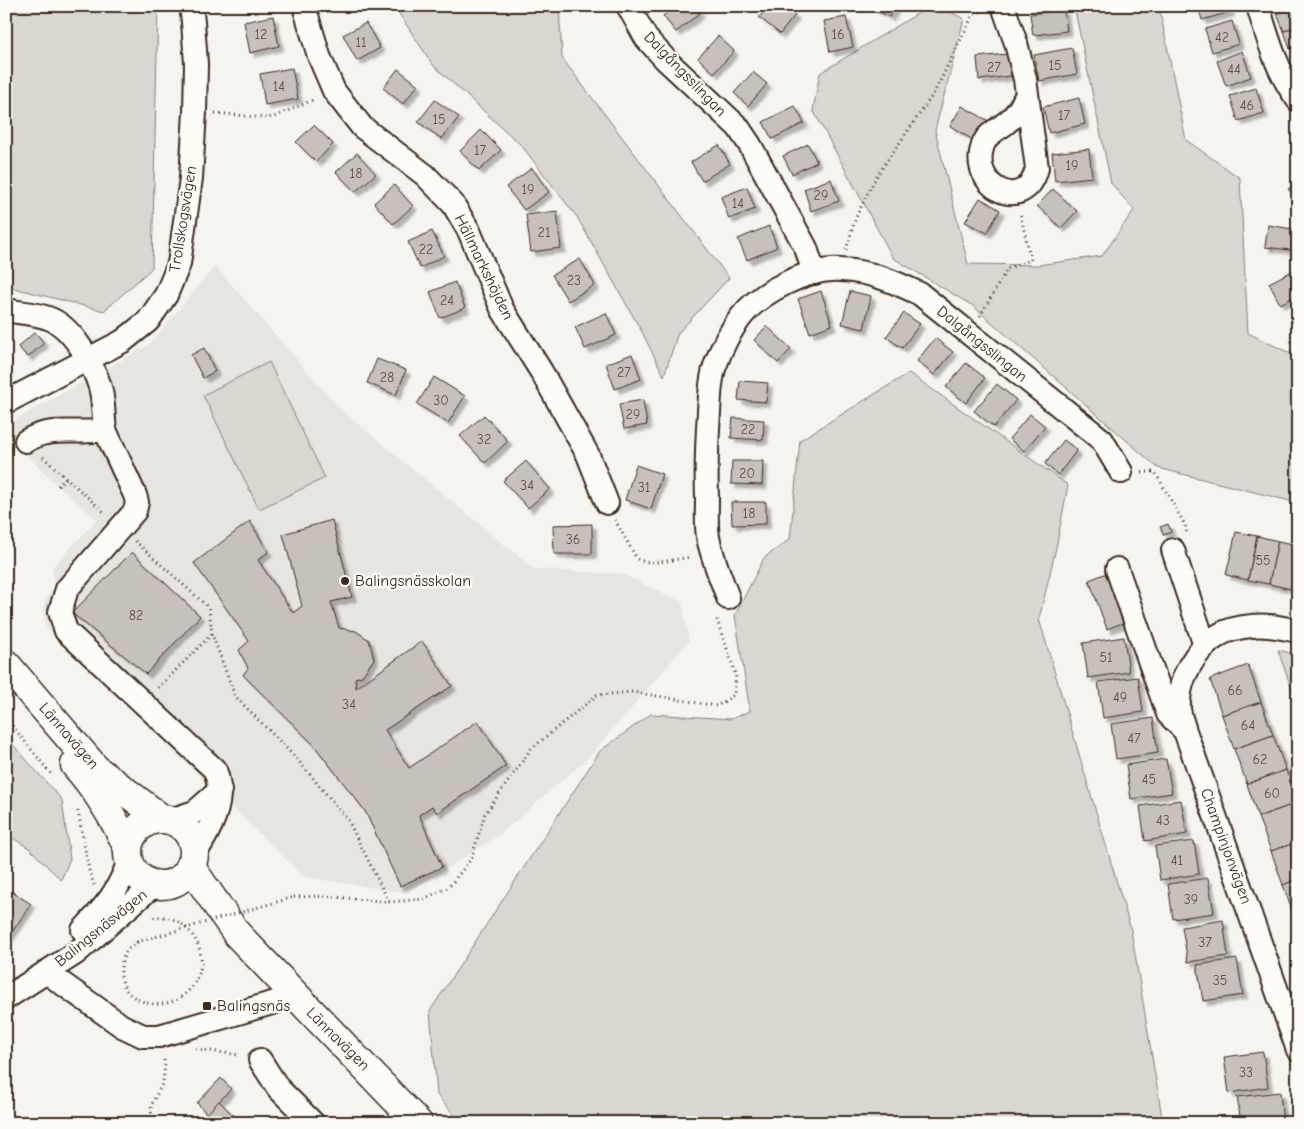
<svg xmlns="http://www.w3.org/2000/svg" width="1304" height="1129" font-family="'Comic Neue',sans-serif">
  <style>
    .built { fill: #e7e5df }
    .green { fill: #dad6d0; stroke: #8a8077 }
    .building { fill: #c7c1bb; stroke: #3b2a1e; filter: url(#shadow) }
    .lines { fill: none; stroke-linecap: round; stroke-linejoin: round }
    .minor-casing { stroke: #3b2a1e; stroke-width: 26 }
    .major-casing { stroke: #3b2a1e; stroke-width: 31 }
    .path { stroke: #3b2a1e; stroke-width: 3; stroke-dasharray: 1 4; stroke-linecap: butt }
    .minor { stroke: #fdfcf7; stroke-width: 22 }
    .major { stroke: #fdfcf7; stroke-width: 28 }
    .path-bridge { stroke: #3b2a1e; stroke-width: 3; stroke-dasharray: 1 4; stroke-linecap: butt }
    .poi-dot { fill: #3b2a1e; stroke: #fdfcf7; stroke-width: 2 }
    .labels { text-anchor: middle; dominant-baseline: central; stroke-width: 5; stroke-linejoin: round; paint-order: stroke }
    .number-label { font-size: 14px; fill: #5e5045 }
    .street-label { font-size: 16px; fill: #3b2a1e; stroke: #fdfcf7 }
    .poi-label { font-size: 16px; fill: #3b2a1e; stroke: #fdfcf7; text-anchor: start }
  </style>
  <defs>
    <filter id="shadow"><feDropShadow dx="4.5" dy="4.5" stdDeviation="1" flood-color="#0004"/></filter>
  </defs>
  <rect width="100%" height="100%" fill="#f5f4ee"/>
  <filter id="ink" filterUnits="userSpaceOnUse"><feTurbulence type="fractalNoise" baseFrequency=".02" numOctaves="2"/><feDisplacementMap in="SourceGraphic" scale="10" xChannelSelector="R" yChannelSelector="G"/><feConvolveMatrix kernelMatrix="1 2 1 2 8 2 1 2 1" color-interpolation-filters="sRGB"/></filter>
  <g filter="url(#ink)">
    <!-- built -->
    <path class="built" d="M 215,266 L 340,409 L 534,569 L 622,574 L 682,602 L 689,641 L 589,757 L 498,836 L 407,893 L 304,877 L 46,627 L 43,608 L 46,599 L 54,588 L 52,568 L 97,519 L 58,486 L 6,435 L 6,425 L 150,344 Z"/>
    <!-- green -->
    <g class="green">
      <path d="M 6,6 L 156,6 L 158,8 L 152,268 L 104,311 L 6,286 Z"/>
      <path d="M 394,6 L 559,6 L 562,58 L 729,278 L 678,333 L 664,376 L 642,332 L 577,217 L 521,145 L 433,65 Z"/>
      <path d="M 930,6 L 939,6 L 964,19 L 935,130 L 968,264 L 1038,265 L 1102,256 L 1134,210 L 1111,183 L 1074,6 L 1159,6 L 1186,140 L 1240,178 L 1248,333 L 1298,357 L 1298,503 L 1158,468 L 973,306 L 893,258 L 813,110 L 820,73 Z"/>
      <path d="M 269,362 L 325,478 L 259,509 L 203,395 Z"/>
      <path d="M 909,373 L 1068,485 L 1056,548 L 1039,619 L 1131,930 L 1163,1123 L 461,1123 L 437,1095 L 430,1011 L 600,751 L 651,714 L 731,719 L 750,711 L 735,615 L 764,558 L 790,539 L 800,440 Z"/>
      <path d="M 1278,650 L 1298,655 L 1298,707 Z"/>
      <path d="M 6,737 L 62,800 L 70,859 L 61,880 L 29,848 L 6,834 Z"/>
    </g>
    <!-- building -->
    <g class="building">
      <path d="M 675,6 L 695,6 L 700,13 L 676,32 L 663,16 Z"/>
      <path d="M 761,6 L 784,6 L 795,15 L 780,34 L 759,17 L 766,10 Z"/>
      <path d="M 870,6 L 896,6 L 889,17 Z"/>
      <path d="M 1198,6 L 1228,6 L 1230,12 L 1202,20 Z"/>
      <path d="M 1298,6 L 1298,26 L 1284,31 L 1277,14 Z"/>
      <path d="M 1064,10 L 1067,31 L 1033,35 L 1030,14 Z"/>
      <path d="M 273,16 L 279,46 L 250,53 L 244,22 Z"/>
      <path d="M 846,17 L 853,47 L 830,52 L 824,21 Z"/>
      <path d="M 1232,21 L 1239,44 L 1212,52 L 1205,29 Z"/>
      <path d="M 366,23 L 380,48 L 357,61 L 343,35 Z"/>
      <path d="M 1298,26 L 1298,46 L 1290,49 L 1284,31 Z"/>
      <path d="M 718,36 L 734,51 L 714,73 L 698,58 Z"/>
      <path d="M 1072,48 L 1077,74 L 1039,81 L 1034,55 Z"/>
      <path d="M 1242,51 L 1251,77 L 1226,86 L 1217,61 Z"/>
      <path d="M 1008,54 L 1011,76 L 979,80 L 977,57 Z"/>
      <path d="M 292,68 L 298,99 L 265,105 L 260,74 Z"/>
      <path d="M 398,69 L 418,85 L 403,104 L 383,88 Z"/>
      <path d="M 753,72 L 767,84 L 748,106 L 734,93 Z"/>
      <path d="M 1256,88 L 1264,113 L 1238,121 L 1230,96 Z"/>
      <path d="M 1079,98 L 1085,124 L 1049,133 L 1043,107 Z"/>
      <path d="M 435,100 L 459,117 L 442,139 L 418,122 Z"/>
      <path d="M 795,106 L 804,123 L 772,139 L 763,122 Z"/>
      <path d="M 962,106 L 987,120 L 975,141 L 950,126 Z"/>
      <path d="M 314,125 L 333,144 L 316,162 L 296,142 Z"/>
      <path d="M 481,130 L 501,150 L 479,171 L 460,151 Z"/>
      <path d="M 808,144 L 817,162 L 792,174 L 783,156 Z"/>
      <path d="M 719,145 L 730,164 L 702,181 L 691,162 Z"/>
      <path d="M 1089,149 L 1092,177 L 1055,181 L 1052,153 Z"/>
      <path d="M 357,153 L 376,174 L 355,192 L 336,172 Z"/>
      <path d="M 532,168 L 549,192 L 524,210 L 506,187 Z"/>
      <path d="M 831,179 L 839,201 L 811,211 L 804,189 Z"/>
      <path d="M 1298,181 L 1298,200 L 1288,189 Z"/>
      <path d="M 394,185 L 413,206 L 393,224 L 374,203 Z"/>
      <path d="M 747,187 L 755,209 L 729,219 L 721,197 Z"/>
      <path d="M 1053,189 L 1077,211 L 1061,228 L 1037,206 Z"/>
      <path d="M 980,198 L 1000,210 L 987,233 L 965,222 Z"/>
      <path d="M 557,211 L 561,248 L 531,252 L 526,215 Z"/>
      <path d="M 1268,225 L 1298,230 L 1298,251 L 1265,247 Z"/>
      <path d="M 769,226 L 777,247 L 747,260 L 738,239 Z"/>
      <path d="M 432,231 L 444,256 L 420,268 L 408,242 Z"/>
      <path d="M 580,259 L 595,285 L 568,301 L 552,275 Z"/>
      <path d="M 1298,268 L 1298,295 L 1280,304 L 1269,283 Z"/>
      <path d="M 455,282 L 465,308 L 440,318 L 430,292 Z"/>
      <path d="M 821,291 L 832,325 L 810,333 L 798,299 Z"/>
      <path d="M 850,291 L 871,296 L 864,329 L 842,324 Z"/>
      <path d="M 606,313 L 616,335 L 585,349 L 575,327 Z"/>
      <path d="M 904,313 L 920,324 L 902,348 L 886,337 Z"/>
      <path d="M 767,326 L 791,349 L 778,363 L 754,340 Z"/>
      <path d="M 35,332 L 44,343 L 28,357 L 18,347 Z"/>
      <path d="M 935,338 L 953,352 L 934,375 L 917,361 Z"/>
      <path d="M 204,348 L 215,371 L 203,378 L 191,355 Z"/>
      <path d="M 632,354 L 641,379 L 615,389 L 606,364 Z"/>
      <path d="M 377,359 L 406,370 L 396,395 L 367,383 Z"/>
      <path d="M 966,363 L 985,378 L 966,403 L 946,387 Z"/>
      <path d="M 434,377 L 465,396 L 448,423 L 417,404 Z"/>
      <path d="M 740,381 L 768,383 L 766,402 L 738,400 Z"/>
      <path d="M 997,384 L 1016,400 L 994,427 L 974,411 Z"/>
      <path d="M 643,400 L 647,425 L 624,429 L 619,404 Z"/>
      <path d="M 1030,414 L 1045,426 L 1024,451 L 1009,439 Z"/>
      <path d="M 484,415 L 508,441 L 485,463 L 460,436 Z"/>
      <path d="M 733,418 L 764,420 L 763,440 L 731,438 Z"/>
      <path d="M 1064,440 L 1077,450 L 1058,475 L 1045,464 Z"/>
      <path d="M 526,461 L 550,489 L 528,508 L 503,481 Z"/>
      <path d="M 732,461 L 763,461 L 762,485 L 731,484 Z"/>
      <path d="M 636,465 L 662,474 L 651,509 L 625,500 Z"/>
      <path d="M 731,502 L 766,502 L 766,524 L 732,525 Z"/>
      <path d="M 332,520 L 352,597 L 331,602 L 339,628 L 356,631 L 369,640 L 374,659 L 362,676 L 355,678 L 356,688 L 422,641 L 452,686 L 385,730 L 409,768 L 478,721 L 506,766 L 437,813 L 432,806 L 419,815 L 442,867 L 400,886 L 365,811 L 313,744 L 243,675 L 248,668 L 239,650 L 249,641 L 194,563 L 250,521 L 268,552 L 258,560 L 293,613 L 302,606 L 283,534 Z"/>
      <path d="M 592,524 L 592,554 L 554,554 L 553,525 Z"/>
      <path d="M 1168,524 L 1171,532 L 1164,535 L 1160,527 Z"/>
      <path d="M 1236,532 L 1257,536 L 1248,580 L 1226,575 Z"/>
      <path d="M 1257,536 L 1278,541 L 1269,584 L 1248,580 Z"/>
      <path d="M 1278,541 L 1298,545 L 1298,557 L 1291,589 L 1269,584 Z"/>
      <path d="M 132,552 L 200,616 L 146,674 L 72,613 Z"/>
      <path d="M 1298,557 L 1298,590 L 1291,589 Z"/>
      <path d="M 1107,573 L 1125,622 L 1107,629 L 1089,580 Z"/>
      <path d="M 1124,637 L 1129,672 L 1088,678 L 1083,643 Z"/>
      <path d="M 1248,665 L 1261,702 L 1222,715 L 1210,679 Z"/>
      <path d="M 1138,677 L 1143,712 L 1103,718 L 1098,682 Z"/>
      <path d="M 1261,702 L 1273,735 L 1234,749 L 1222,715 Z"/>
      <path d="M 1153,718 L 1158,753 L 1116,759 L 1111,724 Z"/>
      <path d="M 1273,735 L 1286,770 L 1247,784 L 1234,749 Z"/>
      <path d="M 1166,759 L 1172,793 L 1131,799 L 1126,765 Z"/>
      <path d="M 1286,770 L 1297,803 L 1258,817 L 1247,784 Z"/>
      <path d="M 1181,800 L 1187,834 L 1145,841 L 1140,806 Z"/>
      <path d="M 1297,803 L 1298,842 L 1271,851 L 1258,817 Z"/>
      <path d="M 1194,841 L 1199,874 L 1160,880 L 1155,846 Z"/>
      <path d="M 1298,842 L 1298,879 L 1283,885 L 1271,851 Z"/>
      <path d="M 1208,878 L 1214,913 L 1173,919 L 1168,884 Z"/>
      <path d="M 1298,879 L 1298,915 L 1294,916 L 1283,885 Z"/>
      <path d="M 6,888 L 31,904 L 6,941 Z"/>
      <path d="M 1223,920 L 1228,956 L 1188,962 L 1182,927 Z"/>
      <path d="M 1237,959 L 1243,995 L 1203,1001 L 1197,965 Z"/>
      <path d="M 1263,1052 L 1268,1087 L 1229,1093 L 1224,1057 Z"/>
      <path d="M 221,1078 L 231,1089 L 207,1114 L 197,1103 Z"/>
      <path d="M 1280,1092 L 1283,1123 L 1241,1123 L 1237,1097 Z"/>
      <path d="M 219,1101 L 241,1123 L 200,1121 Z"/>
    </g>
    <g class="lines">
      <defs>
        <g id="minor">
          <path d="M 304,6 L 319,56 L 334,91 L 362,127 L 425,175 L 453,204 L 469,231 L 502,309 L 541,371 L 588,455 L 607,503"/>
          <path d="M 628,6 L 646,38 L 666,60 L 738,127 L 750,145 L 806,248 L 814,273"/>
          <path d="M 1003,6 L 1016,43 L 1025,79 L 1037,168 C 1025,217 968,186 983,145 C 987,133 998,130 1007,122 C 1017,115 1022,105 1027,94"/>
          <path d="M 1258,6 C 1268,39 1277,72 1298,100"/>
          <path d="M 6,310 C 20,313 35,313 48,318 C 72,326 93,364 100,387 C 104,400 103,416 105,430"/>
          <path d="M 6,402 L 123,341 L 148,321 L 166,295 L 179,264 L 191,178 L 195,112 L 196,64 L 193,22 L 191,6"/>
          <path d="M 26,441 C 51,425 77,435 105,430 L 135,495 L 137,502 L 135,511 L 67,589 L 60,612 L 66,631 L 215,770 C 227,801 210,831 193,857"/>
          <path d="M 1173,550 L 1205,646"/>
          <path d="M 1117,569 L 1168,714 L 1181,727"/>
          <path d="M 728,598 C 721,578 712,558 708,537 C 706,524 707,511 707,499 C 706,469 707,441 709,412 C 710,397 710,380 715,366 C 721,349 729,332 741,317 C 761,291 808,268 841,270 C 870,271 895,282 920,294 L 1102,440 L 1121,472"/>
          <path d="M 1298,631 C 1283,628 1267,624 1252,626 C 1241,627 1229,629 1219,635 C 1195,649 1177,680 1179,709 C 1180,716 1183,724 1185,731 L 1298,1050"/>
          <path d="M 170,820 L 195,812 L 220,790"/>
          <path d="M 83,930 C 106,905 117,894 129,861"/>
          <path d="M 46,972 L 122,1026 L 143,1036 L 159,1036 L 296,996"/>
          <path d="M 6,998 L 76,953 L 155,884"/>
          <path d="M 260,1060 L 278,1088 L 313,1123"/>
        </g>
        <g id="major">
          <path d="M 6,664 L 97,770 L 162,819"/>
          <path d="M 75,765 C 97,790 114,818 128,848"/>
          <circle cx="161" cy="852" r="33"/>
          <path d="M 190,866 L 237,934 L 418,1123"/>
        </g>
      </defs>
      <!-- minor casing -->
      <use href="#minor" class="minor-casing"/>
      <!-- major casing -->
      <use href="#major" class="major-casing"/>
      <!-- path -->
      <g class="path">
        <path d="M 215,113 L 266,118 L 274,117 L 315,99"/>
        <path d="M 846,250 L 856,217 L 876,177 L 934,93 L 972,17 L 982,10"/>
        <path d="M 980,316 L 1007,269 L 1031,260 L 1020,213"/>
        <path d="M 43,457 L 105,513"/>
        <path d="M 1142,472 L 1155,472 L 1185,525 L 1187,534"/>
        <path d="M 58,486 L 66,478"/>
        <path d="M 615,520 L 637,559 C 652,566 675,559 691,557"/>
        <path d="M 135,541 L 209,608 L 212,634 L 235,696 L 296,758 L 348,820 L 389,902"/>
        <path d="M 158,688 L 212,634"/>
        <path d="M 6,718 L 51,774"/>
        <path d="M 78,811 L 89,870 L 94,885"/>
        <path d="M 294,897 L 325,896 L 390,902 L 423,899 L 448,888 L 471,859 L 485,814 L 531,749 L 597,695 L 633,692 L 717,706 L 734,695 L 736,675 L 716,617"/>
        <path d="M 137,942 C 135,944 131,947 128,949 C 118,962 118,985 131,995 C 176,1028 230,965 183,925 C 174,918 162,915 151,918"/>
        <path d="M 196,1049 L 239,1055"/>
        <path d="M 152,1123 L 151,1106 L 163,1082 L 165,1064 L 163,1057"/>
      </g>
      <!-- minor -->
      <use href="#minor" class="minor"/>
      <!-- major -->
      <use href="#major" class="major"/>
      <!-- path-bridge -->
      <path class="path-bridge" d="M 137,942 L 294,897"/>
    </g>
  </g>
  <!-- markers -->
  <g class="poi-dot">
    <circle cx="345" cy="581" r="5"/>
    <rect x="202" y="1001" width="10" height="10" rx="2.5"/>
  </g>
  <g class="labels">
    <!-- number labels -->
    <g class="number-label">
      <text x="261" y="34">12</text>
      <text x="838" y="34">16</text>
      <text x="1222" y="37">42</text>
      <text x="361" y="42">11</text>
      <text x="1055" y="65">15</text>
      <text x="994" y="67">27</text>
      <text x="1234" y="69">44</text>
      <text x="279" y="86">14</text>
      <text x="1247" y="105">46</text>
      <text x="1064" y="115">17</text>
      <text x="439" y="119">15</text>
      <text x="480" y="150">17</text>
      <text x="1072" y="165">19</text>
      <text x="356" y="173">18</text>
      <text x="528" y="189">19</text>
      <text x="821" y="195">29</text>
      <text x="738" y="203">14</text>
      <text x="544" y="232">21</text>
      <text x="426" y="249">22</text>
      <text x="574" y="280">23</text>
      <text x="447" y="300">24</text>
      <text x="624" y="372">27</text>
      <text x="387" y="377">28</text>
      <text x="441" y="400">30</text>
      <text x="633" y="414">29</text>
      <text x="748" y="429">22</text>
      <text x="484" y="439">32</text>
      <text x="747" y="473">20</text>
      <text x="527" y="485">34</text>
      <text x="644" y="487">31</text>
      <text x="749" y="513">18</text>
      <text x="573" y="539">36</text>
      <text x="1263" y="560">55</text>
      <text x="136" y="615">82</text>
      <text x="1106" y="657">51</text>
      <text x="1235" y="690">66</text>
      <text x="1120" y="697">49</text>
      <text x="349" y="704">34</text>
      <text x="1248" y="725">64</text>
      <text x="1134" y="738">47</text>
      <text x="1260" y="759">62</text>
      <text x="1149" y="779">45</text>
      <text x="1272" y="793">60</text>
      <text x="1163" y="820">43</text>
      <text x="1177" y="860">41</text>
      <text x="1191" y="899">39</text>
      <text x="1205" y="942">37</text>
      <text x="1220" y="980">35</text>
      <text x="1246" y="1072">33</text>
    </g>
    <!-- street labels -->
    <g class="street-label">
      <text transform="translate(685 74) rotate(46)">Dalgångsslingan</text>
      <text transform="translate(183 219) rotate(-81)">Trollskogsvägen</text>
      <text transform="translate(484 267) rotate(64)">Hällmarkshöjden</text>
      <text transform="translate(982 344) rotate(39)">Dalgångsslingan</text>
      <text transform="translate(69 736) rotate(49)">Lännavägen</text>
      <text transform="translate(1226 846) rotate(70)">Champinjonvägen</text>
      <text transform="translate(101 928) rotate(-39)">Balingsnäsvägen</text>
      <text transform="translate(338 1039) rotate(45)">Lännavägen</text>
    </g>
    <!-- poi labels -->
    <g class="poi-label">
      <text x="355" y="581">Balingsnässkolan</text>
      <text x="217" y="1006">Balingsnäs</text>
    </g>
  </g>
  <!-- margin -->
  <rect width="1304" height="1129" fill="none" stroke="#fdfcf7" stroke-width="25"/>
  <rect x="12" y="12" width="1279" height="1104" fill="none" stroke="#3b2a1e" stroke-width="2" filter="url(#ink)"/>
</svg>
